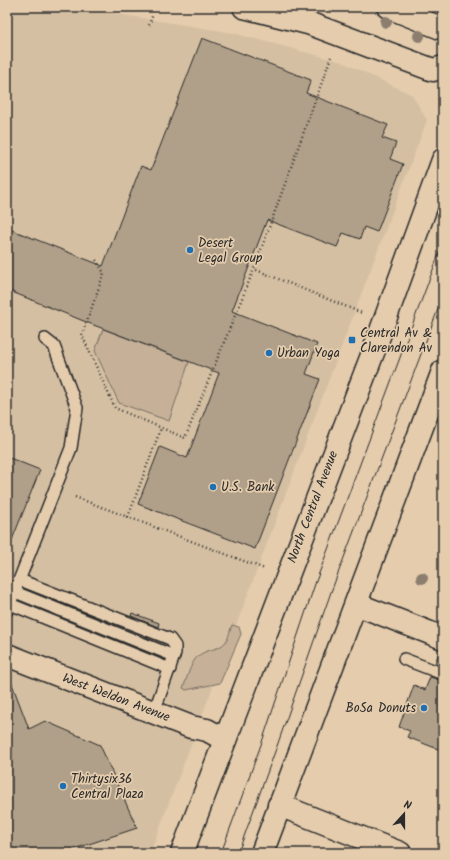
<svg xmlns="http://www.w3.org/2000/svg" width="450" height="860" font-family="Kalam,sans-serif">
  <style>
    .built { fill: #d4bfa2 }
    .green { fill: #c6b198; stroke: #786e62 }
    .building { fill: #b0a089; stroke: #2b2b2b }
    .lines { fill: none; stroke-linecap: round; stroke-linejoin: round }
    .lane-casing { stroke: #2b2b2b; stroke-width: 14 }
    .street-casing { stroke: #2b2b2b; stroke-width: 25 }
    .primary-casing { stroke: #2b2b2b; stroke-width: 25 }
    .path { stroke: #2b2b2b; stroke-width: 2.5; stroke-dasharray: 1 3; stroke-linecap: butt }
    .lane { stroke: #e4ccad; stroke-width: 11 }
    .street { stroke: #e4ccad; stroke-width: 22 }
    .primary { stroke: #e4ccad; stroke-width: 22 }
    .tram { stroke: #2b2b2b; stroke-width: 1 }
    .tree { fill: #8b7e6e }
    .poi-dot { fill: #1f6fb2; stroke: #e4ccad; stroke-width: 1.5 }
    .labels { text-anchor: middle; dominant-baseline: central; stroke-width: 3.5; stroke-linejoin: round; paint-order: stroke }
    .poi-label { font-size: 13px; fill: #2b2b2b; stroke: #e4ccad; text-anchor: start }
    .street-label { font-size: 13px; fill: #2b2b2b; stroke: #e4ccad }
  </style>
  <rect width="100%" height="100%" fill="#e4ccad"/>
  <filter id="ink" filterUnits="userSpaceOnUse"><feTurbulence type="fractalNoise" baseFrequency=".025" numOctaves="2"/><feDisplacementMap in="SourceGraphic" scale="8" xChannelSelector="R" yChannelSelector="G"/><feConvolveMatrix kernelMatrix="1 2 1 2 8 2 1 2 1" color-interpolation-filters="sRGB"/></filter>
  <g filter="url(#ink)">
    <!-- built -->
    <path class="built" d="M 7,7 L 74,7 L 233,33 L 342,62 L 412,95 L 427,120 L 150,853 L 7,853 Z"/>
    <!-- green -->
    <g class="green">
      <path d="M 103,329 L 189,362 L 169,421 L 119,403 L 95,351 Z"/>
      <path d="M 232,625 L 239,627 L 241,634 L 220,683 L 186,690 L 183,688 C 187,679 190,664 197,657 C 206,648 221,651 227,640 C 229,636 230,630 232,625 Z"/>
    </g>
    <!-- building -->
    <g class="building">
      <path d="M 202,38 L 311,80 L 306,93 L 388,125 L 382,138 L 396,143 L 390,159 L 403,164 L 377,232 L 364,227 L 360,239 L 343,233 L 337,247 L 267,220 L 232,311 L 317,344 L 306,374 L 320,379 L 255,549 L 138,504 L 160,447 L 187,458 L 219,373 L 91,324 L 7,290 L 7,228 L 103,266 L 141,166 L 151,170 Z"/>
      <path d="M 7,457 L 40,470 L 8,550 L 7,550 Z"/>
      <path d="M 132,613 L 159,623 L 158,627 L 131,616 Z"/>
      <path d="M 440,650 L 443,650 L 443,666 L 435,663 Z"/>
      <path d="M 9,676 L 29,729 L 45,721 L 100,745 L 137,828 L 62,853 L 7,853 L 7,677 Z"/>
      <path d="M 430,677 L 443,681 L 443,751 L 407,737 L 410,731 L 399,727 L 414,685 L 425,690 Z"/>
    </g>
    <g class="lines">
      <defs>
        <g id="lane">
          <path d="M 20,580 L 170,639 L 175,646 L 175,653 L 154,712"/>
          <path d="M 15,592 L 174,656"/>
          <path d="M 10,604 L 170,669"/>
          <path d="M 7,611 L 71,448 L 77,408 L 54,346 L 45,339"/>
          <path d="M 404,659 L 443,674"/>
        </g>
        <g id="street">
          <path d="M 244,7 L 308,23 L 433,70 L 443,67"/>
          <path d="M 388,7 L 443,29"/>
          <path d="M 356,604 L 443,638"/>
          <path d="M 7,655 L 191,727 L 207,730 L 225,740"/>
          <path d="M 279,805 L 400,853"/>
        </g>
        <g id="primary">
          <path d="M 182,853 L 374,350 L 443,160"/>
          <path d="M 262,853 L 443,371"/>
        </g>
      </defs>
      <!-- lane casing -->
      <use href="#lane" class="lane-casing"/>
      <!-- street casing -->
      <use href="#street" class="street-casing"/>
      <!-- primary casing -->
      <use href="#primary" class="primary-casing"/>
      <!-- path -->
      <g class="path">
        <path d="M 149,25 L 153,14"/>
        <path d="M 331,57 L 254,269 L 362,313"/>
        <path d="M 96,260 L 104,273 L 82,335 L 115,408 L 185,438 L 254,269"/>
        <path d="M 75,497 L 265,569"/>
        <path d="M 128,517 L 161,428"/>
      </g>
      <!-- lane -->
      <use href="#lane" class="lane"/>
      <!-- street -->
      <use href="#street" class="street"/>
      <!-- primary -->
      <use href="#primary" class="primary"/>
      <!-- tram -->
      <g class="tram">
        <path d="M 221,853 L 262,742 L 315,584 L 443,243"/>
        <path d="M 238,853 L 277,746 L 331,592 L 443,296"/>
      </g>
    </g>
    <!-- trees -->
    <g class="tree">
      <circle cx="386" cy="22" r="6"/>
      <circle cx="419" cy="36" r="6"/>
      <circle cx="422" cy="578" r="6"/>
    </g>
  </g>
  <!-- markers -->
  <g class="poi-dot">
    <circle cx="190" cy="250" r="4"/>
    <rect x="348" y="336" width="8" height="8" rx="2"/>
    <circle cx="269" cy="353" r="4"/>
    <circle cx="213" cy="487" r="4"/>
    <circle cx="424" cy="708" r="4"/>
    <circle cx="63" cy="786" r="4"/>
  </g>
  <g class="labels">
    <!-- poi labels -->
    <g class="poi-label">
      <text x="198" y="243">Desert<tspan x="198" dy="15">Legal Group</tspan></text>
      <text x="360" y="333">Central Av &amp;<tspan x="360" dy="15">Clarendon Av</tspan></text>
      <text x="277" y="353">Urban Yoga</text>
      <text x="221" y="487">U.S. Bank</text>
      <text x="416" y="708" text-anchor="end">BoSa Donuts</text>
      <text x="71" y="779">Thirtysix36<tspan x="71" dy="15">Central Plaza</tspan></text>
    </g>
    <!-- street labels -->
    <g class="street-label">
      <text transform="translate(313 507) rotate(-69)">North Central Avenue</text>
      <text transform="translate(116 698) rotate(21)">West Weldon Avenue</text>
    </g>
  </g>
  <!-- margin -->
  <rect width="450" height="860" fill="none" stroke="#e4ccad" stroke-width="24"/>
  <rect x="12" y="12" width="426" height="836" fill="none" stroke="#2b2b2b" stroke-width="1.5" filter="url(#ink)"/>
  <!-- north arrow -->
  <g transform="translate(404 814) rotate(21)" stroke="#e4ccad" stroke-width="3" paint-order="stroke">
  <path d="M0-3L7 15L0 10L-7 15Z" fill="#2b2b2b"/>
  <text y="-6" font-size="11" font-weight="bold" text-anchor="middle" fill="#2b2b2b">N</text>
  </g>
</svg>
